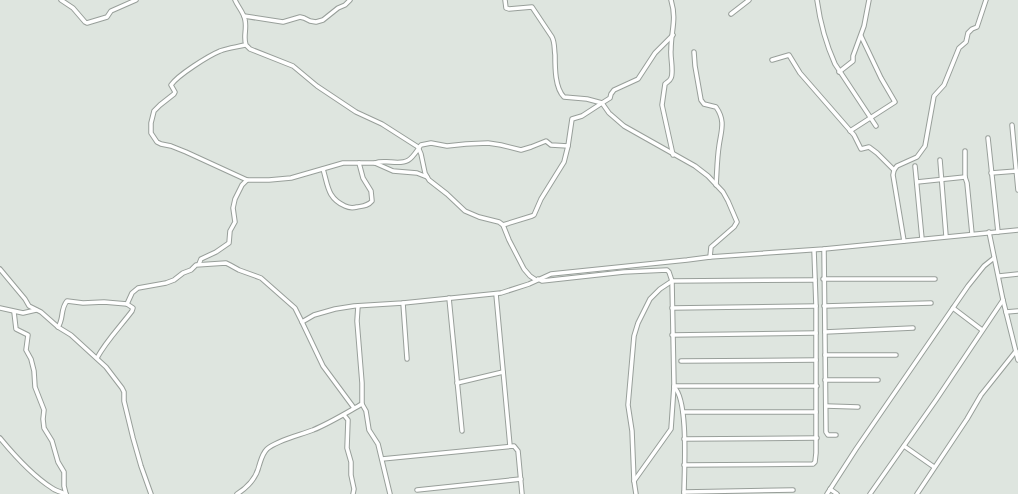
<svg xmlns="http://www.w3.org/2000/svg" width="1018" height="494" font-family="'Golos Text',sans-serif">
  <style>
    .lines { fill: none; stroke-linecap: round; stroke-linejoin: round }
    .street-casing { stroke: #989f9a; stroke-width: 5.5 }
    .street { stroke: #fff; stroke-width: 3.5 }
  </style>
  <rect width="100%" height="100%" fill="#dee5df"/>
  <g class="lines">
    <defs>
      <g id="street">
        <path d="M 61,0 L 73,8 L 85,22 L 87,23 L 107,17 L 111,11 L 136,0"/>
        <path d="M 235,0 C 238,7 244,13 245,20 C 247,29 243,37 246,45 L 250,49 L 293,66 L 317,86 L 356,112 L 382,124 L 418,147 L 421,154 L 425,173 L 429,180 L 447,194 L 465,211 L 479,217 L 499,222 L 503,225 L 509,240 L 524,269 L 530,276 L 536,280"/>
        <path d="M 505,0 L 506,8 L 509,9 L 532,7 L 552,37 C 555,43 554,48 555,55 C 555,68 555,88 564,97 L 587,99 L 602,103 L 610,98 L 611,94 L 614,90 L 638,79 L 655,53 L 673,35"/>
        <path d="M 671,0 C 677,20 671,30 671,50 C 670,56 674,72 671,78 C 670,81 667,82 665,84 L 662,105 L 673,155"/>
        <path d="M 817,0 C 820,22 826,44 835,64 L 876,126"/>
        <path d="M 731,14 L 749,0"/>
        <path d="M 244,16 L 283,22 L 300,17 L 304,18 L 310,21 L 316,22 L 323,20 L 338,8 L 345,5 L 350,0"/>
        <path d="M 245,45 C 237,47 228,48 220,51 C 208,56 178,75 171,85 L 175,92 L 174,94 L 160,105 L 154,111 L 151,123 L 151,133 L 157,142 L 161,144 L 171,146 L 186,152 L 247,180 L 269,180 L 291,178 L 343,163 L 375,163 L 393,171 L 417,173 L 427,177"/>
        <path d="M 694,52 L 695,66 L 701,100 L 704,104 L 716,107 C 726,121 721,131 719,146 C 717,159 717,172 716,185"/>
        <path d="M 772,60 L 789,55 L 800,73 L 854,135 L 861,149 L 869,147 L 877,153 L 894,170"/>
        <path d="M 839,72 L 853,61 L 853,56 L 864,26 L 869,0"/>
        <path d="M 1012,125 L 1018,190"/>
        <path d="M 850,131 L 895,102 L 881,78 L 861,36"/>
        <path d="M 988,138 L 998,232"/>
        <path d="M 965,151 L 965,177 L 967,183 L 972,234"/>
        <path d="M 940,160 L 946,236"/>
        <path d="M 375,163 C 380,161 385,162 391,162 C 410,164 411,159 421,145 L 431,143 L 447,146 L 466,144 L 488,143 L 501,145 L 521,150 L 531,147 L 546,141 L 551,145 L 568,146 L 572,119 L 582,116 L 602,103 L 609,113 L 624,126 L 695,166 L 708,176 L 723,192 L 728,201 L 737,222 L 734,227 L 711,247 L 710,257"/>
        <path d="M 915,166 L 922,239"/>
        <path d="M 323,169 C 328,185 327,198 345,206 C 349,208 353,208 357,207 C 363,206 368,206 372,201 L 371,191 L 363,178 L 359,163"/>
        <path d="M 991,173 L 1017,171"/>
        <path d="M 917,182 L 965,177"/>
        <path d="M 503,225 L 532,216 L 534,215 L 541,199 L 564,162 L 568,146"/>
        <path d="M 989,232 L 1003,300 L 1018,360"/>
        <path d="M 904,241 L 893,175 L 894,170 L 897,166 L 917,157 L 925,146 L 934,96 L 944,85 L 959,48 L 966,42 L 968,33 L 972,29 L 977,27 L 986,0"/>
        <path d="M 824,249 L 826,432 L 828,435 L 836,435"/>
        <path d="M 199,264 L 201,259 L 216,252 L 229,243 L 230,231 L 235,222 L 233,208 L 235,199 L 242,185 L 247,180"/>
        <path d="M 0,269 L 25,299 L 29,306 L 41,312 L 58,327 L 71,335 L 106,367 L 122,388 L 124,392 L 124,401 L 133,438 L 141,466 L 151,494"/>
        <path d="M 999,276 L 1018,274"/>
        <path d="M 538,279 L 542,281 L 624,272 L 667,270 L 669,272 L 672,281 L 674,386 L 671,429 L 634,481"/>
        <path d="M 823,279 L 935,279"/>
        <path d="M 496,294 L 510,446"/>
        <path d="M 449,298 L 462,431"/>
        <path d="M 403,303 L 407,359"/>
        <path d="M 824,306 L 931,303"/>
        <path d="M 0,308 L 23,313 L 36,310"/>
        <path d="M 672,308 L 816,306"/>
        <path d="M 953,308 L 982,330"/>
        <path d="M 14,312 L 16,329 L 28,335 L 26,350 L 31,359 L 34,371 L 35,387 L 44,410 L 43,419 L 44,428 L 52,441 L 58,462 L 64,472 L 64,486 L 66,494"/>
        <path d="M 1006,312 L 1018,311"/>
        <path d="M 58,327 C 64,319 60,309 67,301 L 83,303 L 104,302 L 127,304 L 132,293 L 138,288 L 166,283 L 174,280 L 183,273 L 191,270 L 196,265 L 226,263 L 230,265 L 239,270 L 261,278 L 295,308 L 302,322"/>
        <path d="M 825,332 L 913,328"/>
        <path d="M 672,335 L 816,333"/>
        <path d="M 825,355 L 896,355"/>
        <path d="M 97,358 C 106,341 120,327 132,311 L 133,308 L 127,304"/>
        <path d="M 681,361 L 816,360"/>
        <path d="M 825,380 L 878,380"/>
        <path d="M 457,383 L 503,372"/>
        <path d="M 674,386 L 817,386"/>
        <path d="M 674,387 C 689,400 684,473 684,494"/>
        <path d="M 362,404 L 366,411 L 369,430 L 378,444 L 390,494"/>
        <path d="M 826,406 L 858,407"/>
        <path d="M 354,408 L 323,366 L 302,322 L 314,315 L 335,309 L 354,306 L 403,303 L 501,293 L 529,284 L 551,274 L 687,260 L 710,257 L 824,249 L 1018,230"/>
        <path d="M 683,412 L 816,412"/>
        <path d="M 344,415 L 348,420 L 347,448 L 351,462 L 351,475 L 354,489 L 353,494"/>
        <path d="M 0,438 C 14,455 33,476 52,488 C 56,491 61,492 66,494"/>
        <path d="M 684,439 L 817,438"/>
        <path d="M 904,446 L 934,467"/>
        <path d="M 382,459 L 514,446 L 518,451 L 522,494"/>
        <path d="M 684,465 L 813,464 L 815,462 L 816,453 L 816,306 L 814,250"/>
        <path d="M 830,489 L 837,494"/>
        <path d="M 417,490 L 521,479"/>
        <path d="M 684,492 L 793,490"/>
        <path d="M 237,494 C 248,487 256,479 259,466 C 261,460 262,454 267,449 C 277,440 300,435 313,430 C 330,423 346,413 362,404 L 362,383 L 357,321 L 358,306"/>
        <path d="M 636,494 L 634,481 L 632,431 L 628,405 L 634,336 L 638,323 L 650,299 L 660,289 L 672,281 L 815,280"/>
        <path d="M 827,494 L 856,449 L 968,286 L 984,266 L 994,258"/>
        <path d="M 870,494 L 936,400 L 1003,300"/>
        <path d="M 917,494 L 967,419 L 981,395 L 1016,351"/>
      </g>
    </defs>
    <!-- street casing -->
    <use href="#street" class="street-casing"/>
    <!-- street -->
    <use href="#street" class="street"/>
  </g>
</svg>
